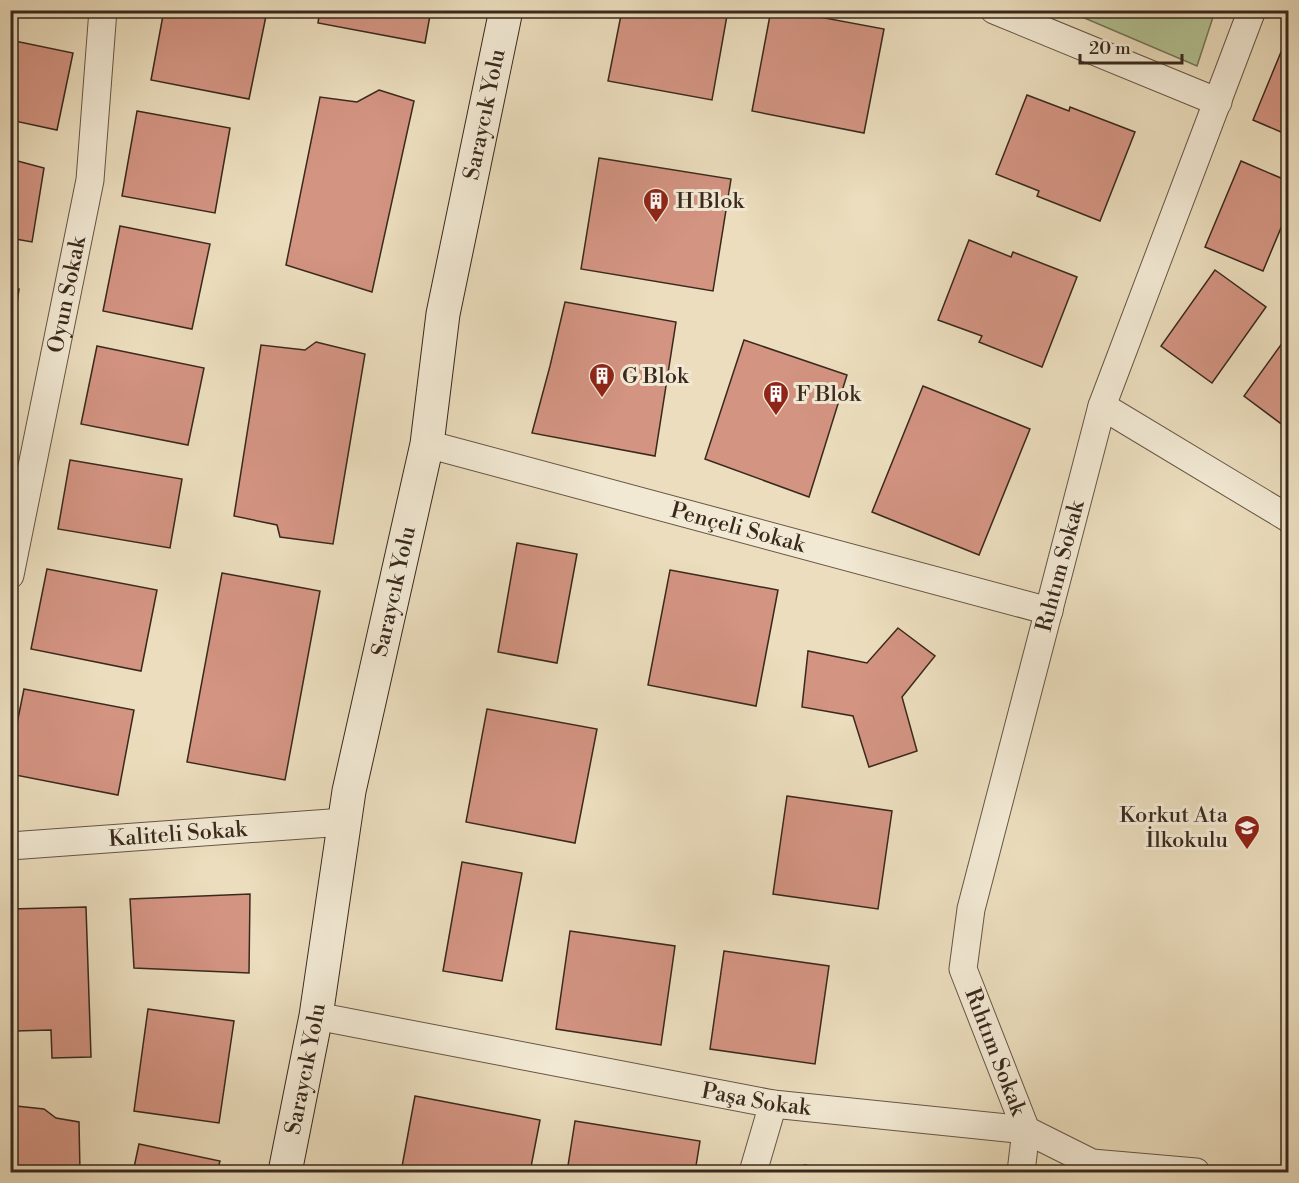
<svg xmlns="http://www.w3.org/2000/svg" width="1299" height="1183" font-family="'Libre Bodoni',serif">
  <style>
    .green { fill: #b3c294; stroke: #767658; stroke-width: 1.5 }
    .building { fill: #d39482; stroke: #39291d; stroke-width: 1.5 }
    .lines { fill: none; stroke-linecap: round; stroke-linejoin: round }
    .minor-casing { stroke: #665645; stroke-width: 29 }
    .secondary-casing { stroke: #39291d; stroke-width: 35 }
    .minor { stroke: #f2e9d4; stroke-width: 27 }
    .secondary { stroke: #f2e9d4; stroke-width: 33 }
    .labels { text-anchor: middle; dominant-baseline: central; stroke-width: 6; stroke-linejoin: round; paint-order: stroke }
    .street-label { font-size: 22px; fill: #39291d; stroke: #f2e9d4 }
    .poi-label { font-size: 22px; fill: #39291d; stroke: #f2e9d4; text-anchor: start }
  </style>
  <rect width="100%" height="100%" fill="#ebddbd"/>
  <filter id="stains"><feTurbulence type="fractalNoise" baseFrequency=".00333" numOctaves="4"/><feColorMatrix values="0 0 0 0 .2 0 0 0 0 .09 0 0 0 0 .02 0 0 0 .5 -.17"/></filter>
  <radialGradient id="worn" r=".72"><stop offset=".6" stop-color="#630" stop-opacity="0"/><stop offset="1" stop-color="#630" stop-opacity=".3"/></radialGradient>
  <!-- green -->
  <path class="green" d="M 1068,11 L 1215,11 L 1197,66 Z"/>
  <!-- building -->
  <g class="building">
    <path d="M 164,10 L 237,10 L 266,16 L 249,99 L 151,80 Z"/>
    <path d="M 320,10 L 431,10 L 425,43 L 318,23 Z"/>
    <path d="M 622,10 L 728,10 L 712,100 L 608,81 Z"/>
    <path d="M 771,10 L 782,10 L 884,29 L 864,133 L 752,111 Z"/>
    <path d="M 1288,35 L 1288,135 L 1253,120 Z"/>
    <path d="M 10,40 L 73,53 L 57,130 L 10,120 Z"/>
    <path d="M 379,90 L 414,101 L 372,292 L 286,265 L 320,97 L 357,102 Z"/>
    <path d="M 1027,95 L 1069,111 L 1070,107 L 1135,132 L 1100,221 L 1037,196 L 1039,191 L 996,174 Z"/>
    <path d="M 137,111 L 230,128 L 215,213 L 122,196 Z"/>
    <path d="M 599,158 L 731,179 L 713,291 L 581,269 Z"/>
    <path d="M 10,159 L 44,168 L 32,242 L 10,238 Z"/>
    <path d="M 1241,161 L 1288,181 L 1288,211 L 1263,271 L 1205,247 Z"/>
    <path d="M 120,226 L 210,244 L 192,329 L 103,311 Z"/>
    <path d="M 969,240 L 1011,257 L 1013,252 L 1077,277 L 1042,367 L 979,342 L 982,336 L 938,320 Z"/>
    <path d="M 1215,270 L 1266,307 L 1212,383 L 1161,346 Z"/>
    <path d="M 10,287 L 19,289 L 10,351 Z"/>
    <path d="M 565,302 L 676,322 L 655,456 L 532,433 L 550,366 Z"/>
    <path d="M 1288,335 L 1288,429 L 1244,396 Z"/>
    <path d="M 744,340 L 847,375 L 809,497 L 705,459 Z"/>
    <path d="M 316,342 L 365,354 L 333,544 L 280,537 L 277,525 L 234,516 L 261,345 L 305,350 Z"/>
    <path d="M 97,346 L 204,368 L 188,445 L 81,424 Z"/>
    <path d="M 923,386 L 1030,429 L 979,555 L 872,512 Z"/>
    <path d="M 70,460 L 182,479 L 170,548 L 58,529 Z"/>
    <path d="M 517,543 L 577,554 L 557,663 L 498,652 Z"/>
    <path d="M 47,569 L 157,590 L 141,671 L 31,649 Z"/>
    <path d="M 670,570 L 778,590 L 756,706 L 648,685 Z"/>
    <path d="M 222,573 L 320,591 L 285,780 L 187,762 Z"/>
    <path d="M 898,628 L 935,656 L 902,697 L 917,751 L 869,767 L 853,716 L 802,707 L 808,651 L 867,663 Z"/>
    <path d="M 24,689 L 134,710 L 118,795 L 10,774 L 10,758 Z"/>
    <path d="M 487,709 L 597,729 L 575,843 L 466,822 Z"/>
    <path d="M 787,796 L 892,811 L 878,909 L 773,894 Z"/>
    <path d="M 462,862 L 522,873 L 502,981 L 443,971 Z"/>
    <path d="M 250,894 L 249,973 L 134,968 L 130,899 Z"/>
    <path d="M 86,907 L 91,1057 L 52,1058 L 51,1030 L 15,1031 L 11,909 Z"/>
    <path d="M 570,931 L 675,946 L 661,1045 L 556,1029 Z"/>
    <path d="M 724,951 L 829,966 L 815,1064 L 710,1049 Z"/>
    <path d="M 148,1009 L 234,1021 L 219,1123 L 134,1111 Z"/>
    <path d="M 415,1096 L 540,1120 L 530,1172 L 401,1172 Z"/>
    <path d="M 16,1106 L 44,1109 L 56,1118 L 79,1122 L 80,1172 L 14,1172 L 12,1120 Z"/>
    <path d="M 575,1121 L 700,1141 L 695,1172 L 567,1172 Z"/>
    <path d="M 139,1144 L 220,1161 L 217,1172 L 133,1172 Z"/>
    <path d="M 804,1165 L 852,1172 L 803,1172 Z"/>
  </g>
  <g class="lines">
    <defs>
      <g id="minor">
        <path d="M 994,10 L 1218,102"/>
        <path d="M 1102,406 L 1288,518"/>
        <path id="s1" d="M 427,444 L 1049,611"/>
        <path id="s2" d="M 10,575 L 90,180 L 103,10"/>
        <path id="s3" d="M 10,846 L 344,822"/>
        <path id="s4" d="M 316,1016 L 773,1104 L 1026,1130 L 1092,1163 L 1196,1172"/>
        <path d="M 753,1172 L 773,1104"/>
        <path id="s5" d="M 1021,1172 L 1026,1130 L 963,969 L 971,909 L 1102,406 L 1252,10"/>
      </g>
      <g id="secondary">
        <path id="s6" d="M 285,1172 L 316,1016 L 349,791 L 427,444 L 443,314 L 506,10"/>
      </g>
    </defs>
    <!-- minor casing -->
    <use href="#minor" class="minor-casing"/>
    <!-- secondary casing -->
    <use href="#secondary" class="secondary-casing"/>
    <!-- minor -->
    <use href="#minor" class="minor"/>
    <!-- secondary -->
    <use href="#secondary" class="secondary"/>
  </g>
  <!-- icons -->
  <defs>
    <symbol id="building-pin" viewBox="-11 -11 22 30"><path d="M0 17L-7.5 6A9.5 9.5 0 1 1 7.5 6Z" fill="#8f2418" stroke="#f2e9d4"/><path d="M-4-6H4V6H1V3H-1V6H-4ZM-2.5-4.3h1.7v1.8h-1.7ZM.8-4.3h1.7v1.8H.8ZM-2.5-1h1.7V.8h-1.7ZM.8-1h1.7V.8H.8Z" fill="#fff"/></symbol>
    <symbol id="school-pin" viewBox="-11 -11 22 30"><path d="M0 17L-7.5 6A9.5 9.5 0 1 1 7.5 6Z" fill="#8f2418" stroke="#f2e9d4"/><path d="M0-5L7-2L0 1L-7-2ZM-4 1L0 2.5L4 1V4Q0 6-4 4Z" fill="#fff"/></symbol>
  </defs>
  <g fill-rule="evenodd">
    <use href="#building-pin" x="641" y="186" width="30" height="40"/>
    <use href="#building-pin" x="587" y="361" width="30" height="40"/>
    <use href="#building-pin" x="761" y="379" width="30" height="40"/>
    <use href="#school-pin" x="1232" y="813" width="30" height="40"/>
  </g>
  <g class="labels">
    <!-- street labels -->
    <g class="street-label">
      <text stroke="none"><textPath href="#s6" startOffset="1077">Saraycık Yolu</textPath></text>
      <text stroke="none"><textPath href="#s2" startOffset="286">Oyun Sokak</textPath></text>
      <text stroke="none"><textPath href="#s1" startOffset="322">Pençeli Sokak</textPath></text>
      <text stroke="none"><textPath href="#s5" startOffset="630">Rıhtım Sokak</textPath></text>
      <text stroke="none"><textPath href="#s6" startOffset="591">Saraycık Yolu</textPath></text>
      <text stroke="none"><textPath href="#s3" startOffset="168">Kaliteli Sokak</textPath></text>
      <text transform="translate(995 1052) rotate(69)">Rıhtım Sokak</text>
      <text stroke="none"><textPath href="#s6" startOffset="105">Saraycık Yolu</textPath></text>
      <text stroke="none"><textPath href="#s4" startOffset="448">Paşa Sokak</textPath></text>
    </g>
    <!-- poi labels -->
    <g class="poi-label">
      <text x="676" y="201">H Blok</text>
      <text x="622" y="376">G Blok</text>
      <text x="796" y="394">F Blok</text>
      <text x="1228" y="815" text-anchor="end">Korkut Ata<tspan x="1228" dy="25">İlkokulu</tspan></text>
    </g>
  </g>
  <!-- margin -->
  <rect width="1299" height="1183" fill="none" stroke="#ebddbd" stroke-width="36"/>
  <rect x="12" y="12" width="1275" height="1159" fill="none" stroke="#39291d" stroke-width="3"/>
  <rect x="18" y="18" width="1263" height="1147" fill="none" stroke="#39291d" stroke-width="1.5"/>
  <!-- scale -->
  <path d="M1080 54v9h102v-9" fill="none" stroke="#39291d" stroke-width="3"/>
  <text x="1089" y="54" font-size="18" fill="#39291d" stroke="#f2e9d4" stroke-width="4.5" paint-order="stroke">20 m</text>
  <rect width="100%" height="100%" filter="url(#stains)"/>
  <rect width="100%" height="100%" fill="url(#worn)"/>
</svg>
